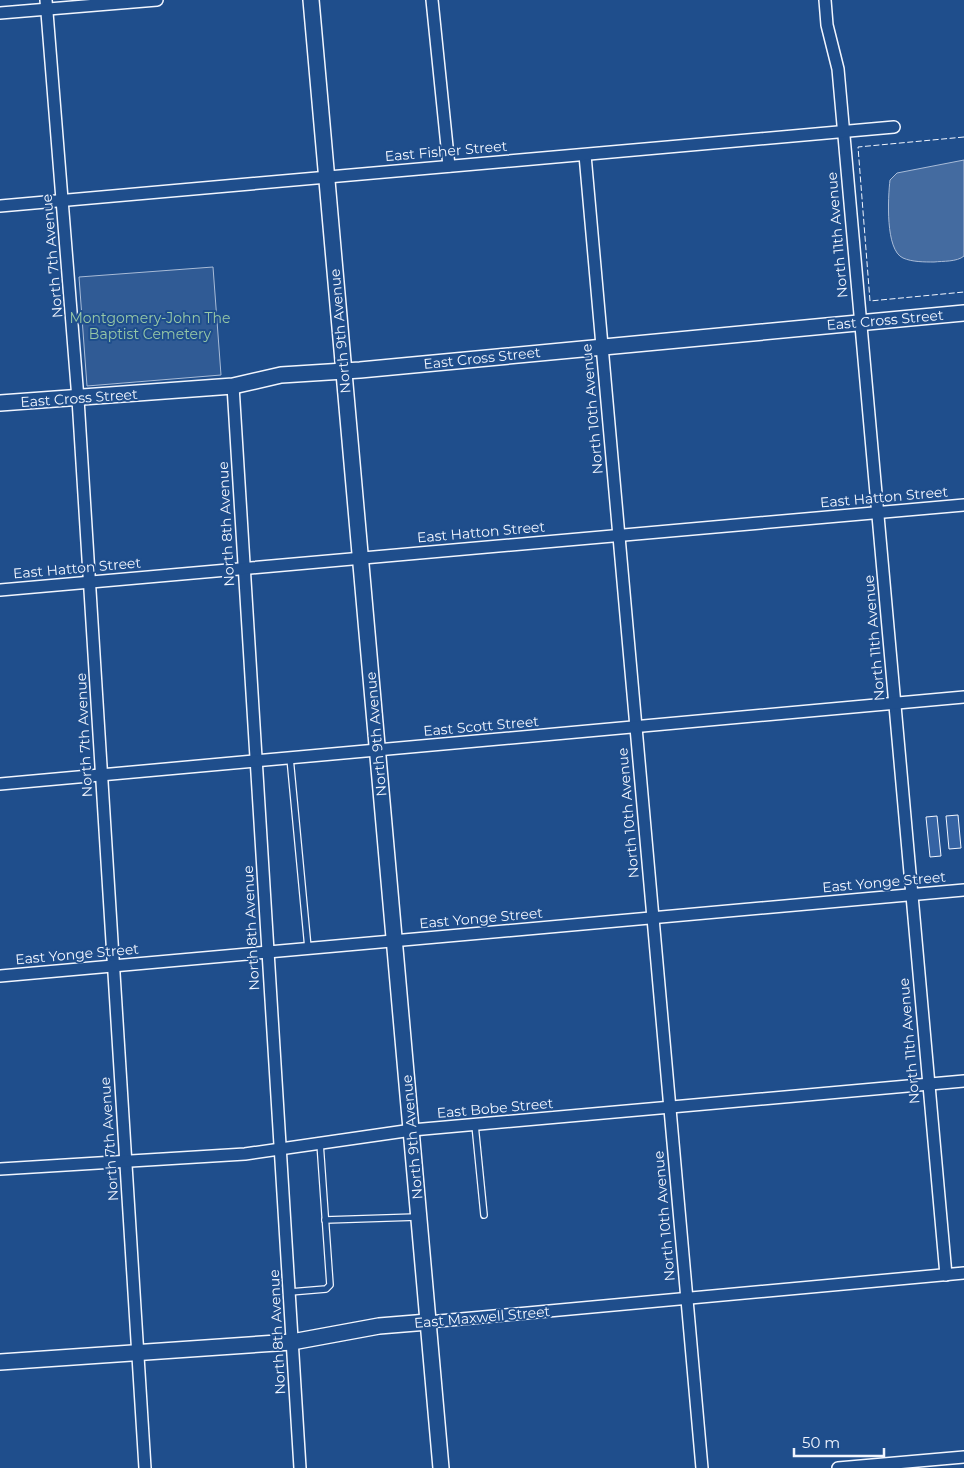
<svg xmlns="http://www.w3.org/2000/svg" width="964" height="1468" font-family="Montserrat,sans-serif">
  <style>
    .built { fill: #305b95; stroke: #a8bbd7 }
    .water { fill: #446ba0; stroke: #a8bbd7 }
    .building { fill: #3563a3; stroke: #f2f6ff }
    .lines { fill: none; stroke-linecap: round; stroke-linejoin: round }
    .lane-casing { stroke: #f2f6ff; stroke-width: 8 }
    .street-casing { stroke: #f2f6ff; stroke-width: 14 }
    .secondary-casing { stroke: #f2f6ff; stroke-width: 18 }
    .lane { stroke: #1f4e8c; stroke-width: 5.5 }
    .street { stroke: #1f4e8c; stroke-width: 11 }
    .secondary { stroke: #1f4e8c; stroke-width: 15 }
    .fence { stroke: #f2f6ff; stroke-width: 1; stroke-dasharray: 6 2.5; stroke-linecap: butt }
    .labels { text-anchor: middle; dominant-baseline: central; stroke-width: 4; stroke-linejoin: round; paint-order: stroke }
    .street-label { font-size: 14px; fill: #f2f6ff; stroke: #1f4e8c }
    .park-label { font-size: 14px; fill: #97c8a6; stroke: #1f4e8c }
  </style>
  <rect width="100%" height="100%" fill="#1f4e8c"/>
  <!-- built -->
  <path class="built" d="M 213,267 L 221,375 L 87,386 L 79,277 Z"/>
  <!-- water -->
  <path class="water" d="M 964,160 L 964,256 C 957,262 943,261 934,262 C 924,262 912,262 903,258 C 885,250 888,197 890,180 L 897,173 Z"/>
  <!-- building -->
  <g class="building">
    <path d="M 958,815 L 961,848 L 949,849 L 946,816 Z"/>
    <path d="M 937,816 L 941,856 L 930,857 L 926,817 Z"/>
  </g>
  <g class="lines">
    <defs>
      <g id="lane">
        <path d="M 290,758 L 308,948"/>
        <path d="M 475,1125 L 484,1215"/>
        <path d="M 325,1220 L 417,1217"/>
        <path d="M 290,1292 L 326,1289 L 330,1285 L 320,1143"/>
      </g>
      <g id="street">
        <path d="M 46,0 L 78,399 L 145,1468"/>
        <path d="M 432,0 L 449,166"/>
        <path d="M 825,0 L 827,25 L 838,69 L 946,1275"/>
        <path d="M 0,13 L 157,0"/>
        <path d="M 585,155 L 702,1468"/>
        <path d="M 0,206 L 894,127"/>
        <path d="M 233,386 L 300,1468"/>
        <path d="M 0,590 L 964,505"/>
        <path d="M 0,784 L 964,697"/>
        <path d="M 0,976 L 964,890"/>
        <path d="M 0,1169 L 245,1154 L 412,1130 L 964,1081"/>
        <path d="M 428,1322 L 964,1273"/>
        <path d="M 838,1468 L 964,1457"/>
      </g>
      <g id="secondary">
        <path d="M 311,0 L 441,1468"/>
        <path d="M 0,403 L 233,386 L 281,375 L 360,370 L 964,313"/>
        <path d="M 0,1362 L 292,1342 L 379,1326 L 428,1322"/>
      </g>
    </defs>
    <!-- lane casing -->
    <use href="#lane" class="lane-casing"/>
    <!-- street casing -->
    <use href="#street" class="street-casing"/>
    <!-- secondary casing -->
    <use href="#secondary" class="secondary-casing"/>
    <!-- lane -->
    <use href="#lane" class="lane"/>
    <!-- street -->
    <use href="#street" class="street"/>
    <!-- secondary -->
    <use href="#secondary" class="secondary"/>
    <!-- fence -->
    <path class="fence" d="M 964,137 L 858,147 L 870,301 L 964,292"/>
  </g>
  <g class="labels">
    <!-- street labels -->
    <g class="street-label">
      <text transform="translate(446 151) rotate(-5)">East Fisher Street</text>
      <text transform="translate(837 235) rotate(-95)">North 11th Avenue</text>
      <text transform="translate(52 256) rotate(-95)">North 7th Avenue</text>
      <text transform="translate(885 320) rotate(-5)">East Cross Street</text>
      <text transform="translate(340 331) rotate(-95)">North 9th Avenue</text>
      <text transform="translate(482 358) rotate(-6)">East Cross Street</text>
      <text transform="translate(79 398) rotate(-4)">East Cross Street</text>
      <text transform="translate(592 409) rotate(-95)">North 10th Avenue</text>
      <text transform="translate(884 497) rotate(-5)">East Hatton Street</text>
      <text transform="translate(226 524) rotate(-93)">North 8th Avenue</text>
      <text transform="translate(481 532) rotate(-5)">East Hatton Street</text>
      <text transform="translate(77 568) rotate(-5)">East Hatton Street</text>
      <text transform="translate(874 638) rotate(-95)">North 11th Avenue</text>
      <text transform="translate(481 726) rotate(-5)">East Scott Street</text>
      <text transform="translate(376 734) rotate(-95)">North 9th Avenue</text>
      <text transform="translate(84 735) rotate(-93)">North 7th Avenue</text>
      <text transform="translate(628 813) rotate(-95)">North 10th Avenue</text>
      <text transform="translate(884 882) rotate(-5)">East Yonge Street</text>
      <text transform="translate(481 918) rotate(-5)">East Yonge Street</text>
      <text transform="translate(251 928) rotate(-93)">North 8th Avenue</text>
      <text transform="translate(77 954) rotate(-5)">East Yonge Street</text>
      <text transform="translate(909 1041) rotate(-95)">North 11th Avenue</text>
      <text transform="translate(495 1108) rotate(-5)">East Bobe Street</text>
      <text transform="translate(412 1137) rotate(-95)">North 9th Avenue</text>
      <text transform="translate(109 1139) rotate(-94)">North 7th Avenue</text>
      <text transform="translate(664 1216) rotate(-95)">North 10th Avenue</text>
      <text transform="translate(482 1317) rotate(-5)">East Maxwell Street</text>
      <text transform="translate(277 1332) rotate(-93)">North 8th Avenue</text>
    </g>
    <!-- park labels -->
    <g class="park-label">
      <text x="150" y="318">Montgomery-John The<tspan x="150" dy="16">Baptist Cemetery</tspan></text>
    </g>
  </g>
  <!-- scale -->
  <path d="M794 1448v8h90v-8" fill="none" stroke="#f2f6ff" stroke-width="2.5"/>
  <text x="802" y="1448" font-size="15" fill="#f2f6ff" stroke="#1f4e8c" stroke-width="4" paint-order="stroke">50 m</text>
</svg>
